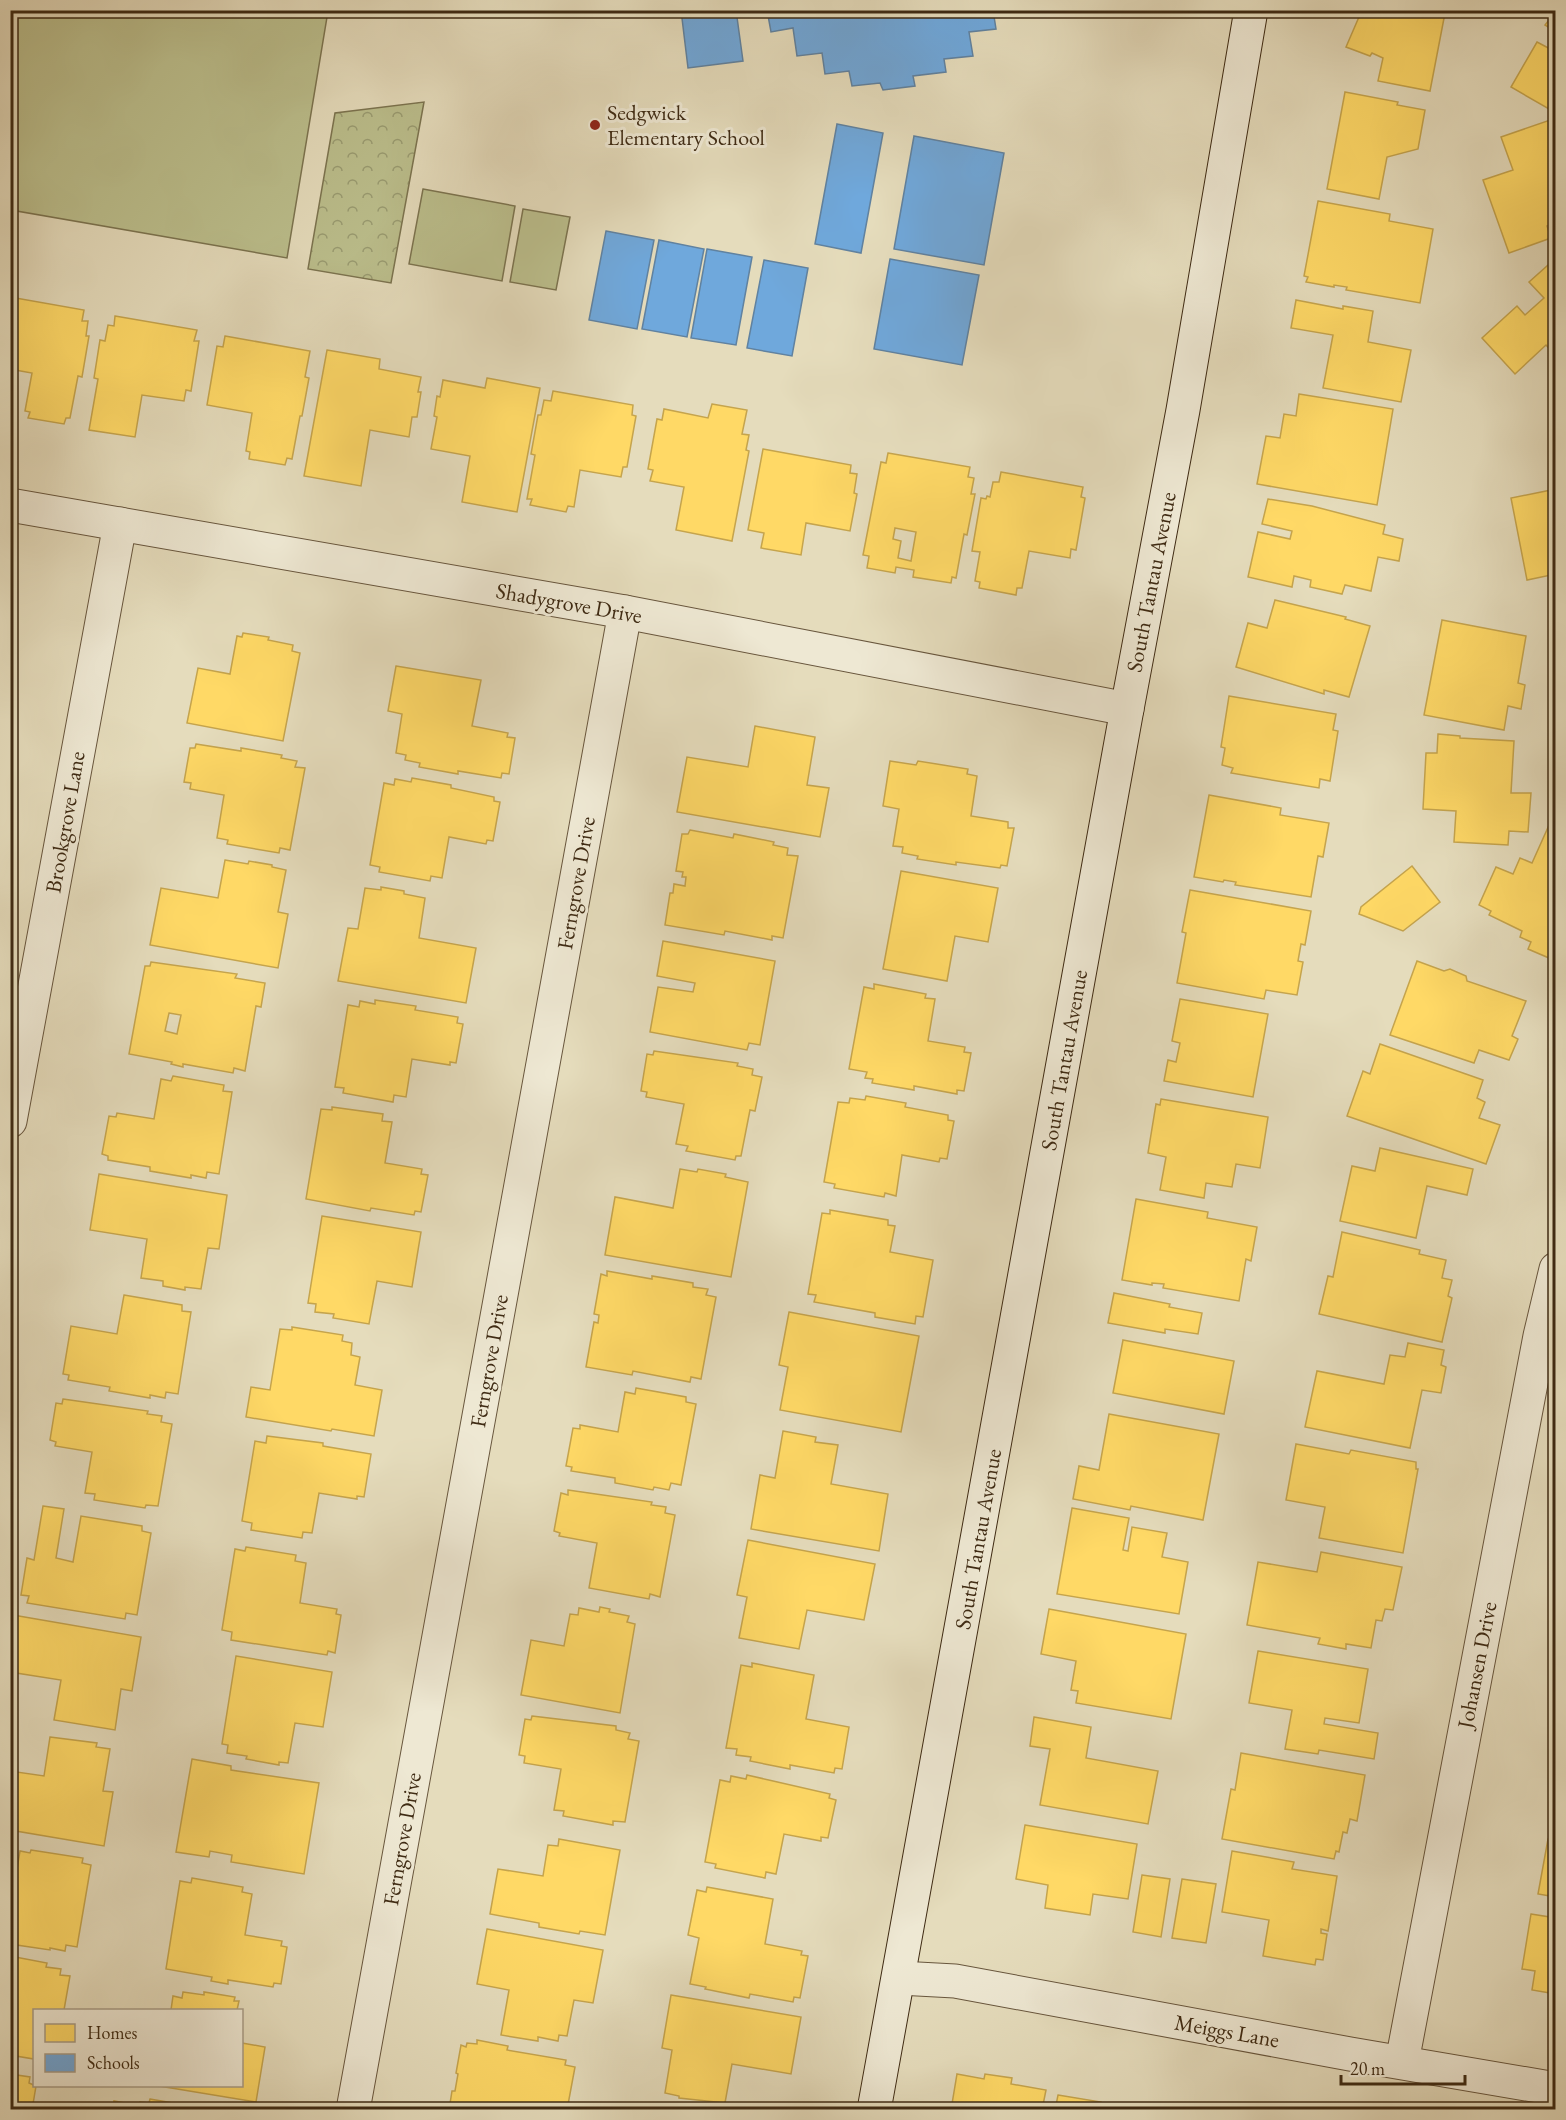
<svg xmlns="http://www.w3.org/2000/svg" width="1566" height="2120" font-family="'EB Garamond',serif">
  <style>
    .green { fill: #bbbe8c; stroke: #7c7450; stroke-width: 1.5 }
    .park { fill: url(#park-crowns); stroke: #7c7450; stroke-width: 1.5 }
    .homes { fill: #ffd966; stroke: #c5a44d; stroke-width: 1.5; fill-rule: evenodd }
    .schools { fill: #6fa8dc; stroke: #6082a0; stroke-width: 1.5 }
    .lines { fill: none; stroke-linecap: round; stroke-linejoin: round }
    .street-casing { stroke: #68563d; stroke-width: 35 }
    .secondary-casing { stroke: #3e2a13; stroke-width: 35 }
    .street { stroke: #eee8d3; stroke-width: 33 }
    .secondary { stroke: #eee8d3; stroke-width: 33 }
    .poi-dot { fill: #8f2418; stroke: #eee8d3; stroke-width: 2 }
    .labels { text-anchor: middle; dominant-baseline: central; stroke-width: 6; stroke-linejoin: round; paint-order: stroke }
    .poi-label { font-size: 22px; fill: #3e2a13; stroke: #eee8d3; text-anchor: start }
    .street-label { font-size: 22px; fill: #3e2a13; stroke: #eee8d3 }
  </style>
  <defs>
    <pattern id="park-crowns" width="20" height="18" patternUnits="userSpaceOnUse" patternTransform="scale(1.5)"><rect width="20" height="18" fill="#bbbe8c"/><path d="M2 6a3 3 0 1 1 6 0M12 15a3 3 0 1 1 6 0" fill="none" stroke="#999b71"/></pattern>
  </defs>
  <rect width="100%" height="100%" fill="#e5dcbc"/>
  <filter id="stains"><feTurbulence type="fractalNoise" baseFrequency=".00333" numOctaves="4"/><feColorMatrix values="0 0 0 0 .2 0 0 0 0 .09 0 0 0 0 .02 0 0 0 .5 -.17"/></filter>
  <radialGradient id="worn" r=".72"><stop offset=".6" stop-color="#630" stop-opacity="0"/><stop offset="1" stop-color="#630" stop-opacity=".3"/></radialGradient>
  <!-- green -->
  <g class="green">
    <path d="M 10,11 L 328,11 L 287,258 L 11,210 Z"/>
    <path d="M 423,189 L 515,206 L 502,281 L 409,264 Z"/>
    <path d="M 523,209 L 570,217 L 556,290 L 510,282 Z"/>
  </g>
  <!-- park -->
  <path class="park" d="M 424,102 L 391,283 L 308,269 L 335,113 Z"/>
  <!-- homes -->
  <g class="homes">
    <path d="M 1362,10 L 1383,10 L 1391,14 L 1391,10 L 1429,10 L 1445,13 L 1430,91 L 1378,81 L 1383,58 L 1372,53 L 1370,56 L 1346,47 Z"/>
    <path d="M 1556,11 L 1556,32 L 1545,25 Z"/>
    <path d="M 1537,42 L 1556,52 L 1556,113 L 1511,87 Z"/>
    <path d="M 1345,92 L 1398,102 L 1397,105 L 1425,110 L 1418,149 L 1387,157 L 1379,199 L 1327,189 Z"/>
    <path d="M 1556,118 L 1556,223 L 1547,226 L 1551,238 L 1509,253 L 1483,180 L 1513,170 L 1501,137 Z"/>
    <path d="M 1318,201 L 1390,214 L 1389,221 L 1433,229 L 1420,303 L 1346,290 L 1347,287 L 1334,285 L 1334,287 L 1306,282 L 1308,277 L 1304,276 Z"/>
    <path d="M 1556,258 L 1556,356 L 1546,345 L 1515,374 L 1482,338 L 1517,306 L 1525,315 L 1544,298 L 1529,282 Z"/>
    <path d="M 10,297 L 84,310 L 82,321 L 88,321 L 86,336 L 89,336 L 82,377 L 78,376 L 70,418 L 66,418 L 64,424 L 28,418 L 30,412 L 25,411 L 32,373 L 10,369 Z"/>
    <path d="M 1296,300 L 1343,309 L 1343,306 L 1373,311 L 1368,342 L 1411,350 L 1401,402 L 1323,388 L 1333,335 L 1291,328 Z"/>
    <path d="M 115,316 L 197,330 L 194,341 L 199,341 L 191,391 L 186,390 L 184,401 L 142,395 L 135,437 L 89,430 L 98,379 L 94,378 L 100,340 L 105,341 L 108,325 L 114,326 Z"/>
    <path d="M 225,336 L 310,351 L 305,377 L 309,378 L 302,416 L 300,416 L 292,459 L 287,458 L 285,465 L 249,459 L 250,452 L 246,451 L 252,413 L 207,405 L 217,346 L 223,347 Z"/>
    <path d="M 327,350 L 380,359 L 379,369 L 421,377 L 418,392 L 421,392 L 417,417 L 412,417 L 409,437 L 370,430 L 361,486 L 304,476 Z"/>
    <path d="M 487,378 L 540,388 L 517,512 L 462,502 L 470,456 L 431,449 L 437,417 L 434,416 L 437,396 L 440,397 L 443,380 L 485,388 Z"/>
    <path d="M 553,391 L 633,405 L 632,415 L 636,416 L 627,467 L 623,467 L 621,477 L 580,470 L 574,507 L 568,506 L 566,512 L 530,505 L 532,499 L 527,499 L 535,455 L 531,454 L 538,415 L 541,415 L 544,400 L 551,401 Z"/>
    <path d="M 1299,394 L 1393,409 L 1377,505 L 1257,484 L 1266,436 L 1280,438 L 1284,414 L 1296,416 Z"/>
    <path d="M 712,404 L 747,410 L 742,434 L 749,435 L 746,450 L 749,451 L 732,541 L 676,530 L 684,487 L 650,481 L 653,470 L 648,469 L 657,419 L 662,420 L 664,409 L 708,418 Z"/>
    <path d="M 763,449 L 851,465 L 850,473 L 857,474 L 854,493 L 857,494 L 850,531 L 806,523 L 801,555 L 761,548 L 764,533 L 748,530 Z"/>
    <path d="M 888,453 L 970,467 L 968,477 L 974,478 L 971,494 L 975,494 L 967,535 L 964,534 L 956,578 L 952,577 L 951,583 L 913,577 L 914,570 L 896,567 L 895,573 L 867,568 L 869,556 L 863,555 L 881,462 L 886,463 ZM 895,528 L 916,532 L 911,561 L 898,558 L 901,541 L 893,539 Z"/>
    <path d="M 1001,472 L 1083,487 L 1081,497 L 1085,498 L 1076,550 L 1071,549 L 1070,558 L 1029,551 L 1022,588 L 1017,588 L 1016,595 L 979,588 L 980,582 L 975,581 L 980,552 L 972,551 L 981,498 L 986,499 L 987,496 L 990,497 L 993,482 L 999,482 Z"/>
    <path d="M 1556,489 L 1556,574 L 1527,580 L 1511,498 Z"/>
    <path d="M 1268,499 L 1312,506 L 1385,525 L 1383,534 L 1403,539 L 1399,561 L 1378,557 L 1371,591 L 1345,585 L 1342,594 L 1310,587 L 1311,580 L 1294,576 L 1292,587 L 1248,577 L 1258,532 L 1290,539 L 1292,531 L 1262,524 Z"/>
    <path d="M 1275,600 L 1346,617 L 1345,619 L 1370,626 L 1349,697 L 1324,690 L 1324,694 L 1236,667 L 1248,623 L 1267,628 Z"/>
    <path d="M 1442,620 L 1526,636 L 1518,683 L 1525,685 L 1521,709 L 1508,706 L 1504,730 L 1424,715 Z"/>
    <path d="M 243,633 L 269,637 L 268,640 L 293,645 L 292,651 L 300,653 L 283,741 L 187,723 L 198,668 L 230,674 L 237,636 L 242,637 Z"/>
    <path d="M 396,666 L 481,680 L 472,726 L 508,733 L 507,737 L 515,738 L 509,774 L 502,773 L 501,778 L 458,771 L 458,774 L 419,767 L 420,763 L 405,760 L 406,755 L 396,753 L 402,714 L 388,711 Z"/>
    <path d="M 1229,696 L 1336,714 L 1333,730 L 1338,731 L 1330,781 L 1320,779 L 1319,788 L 1231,773 L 1233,768 L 1222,765 L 1225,748 L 1221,747 Z"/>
    <path d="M 755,726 L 815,737 L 807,785 L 829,788 L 820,837 L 677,812 L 687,757 L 748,767 Z"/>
    <path d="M 1438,734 L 1460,736 L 1460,738 L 1514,741 L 1511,793 L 1531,793 L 1528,832 L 1509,831 L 1508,845 L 1454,842 L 1456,811 L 1423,809 L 1426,753 L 1437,753 Z"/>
    <path d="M 196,744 L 241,751 L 241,748 L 282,755 L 281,758 L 297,761 L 295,767 L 305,768 L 290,850 L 280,848 L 279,853 L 227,844 L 228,840 L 217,838 L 224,795 L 190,789 L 191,783 L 184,782 L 190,748 L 195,748 Z"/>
    <path d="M 890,761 L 916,765 L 918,761 L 968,769 L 967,774 L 977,776 L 971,816 L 1008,822 L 1008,828 L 1014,828 L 1007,866 L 1001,865 L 1000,868 L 956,862 L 956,865 L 917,859 L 918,856 L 902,853 L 903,847 L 893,846 L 899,809 L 883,806 Z"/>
    <path d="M 412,778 L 451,785 L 451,788 L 494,797 L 494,801 L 500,802 L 493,841 L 487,840 L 486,844 L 449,837 L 442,878 L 431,876 L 430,881 L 379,872 L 380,867 L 370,865 L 384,783 L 394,785 L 395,779 L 411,782 Z"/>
    <path d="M 1209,795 L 1281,808 L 1280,815 L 1329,823 L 1323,857 L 1318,856 L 1311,897 L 1235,885 L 1236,882 L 1224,880 L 1223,882 L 1194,877 Z"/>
    <path d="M 1550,823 L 1556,825 L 1556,961 L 1528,949 L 1531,942 L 1520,937 L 1522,931 L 1489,915 L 1491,911 L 1479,905 L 1496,867 L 1513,874 L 1520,858 L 1532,863 Z"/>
    <path d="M 690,830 L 733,838 L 734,834 L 774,842 L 773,845 L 788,848 L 787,855 L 798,856 L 783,938 L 772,936 L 772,940 L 725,931 L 724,935 L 665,925 L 670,893 L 673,893 L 674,884 L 685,886 L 686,877 L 682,877 L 683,872 L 676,871 L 682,834 L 688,834 Z"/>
    <path d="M 225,860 L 248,864 L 249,861 L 272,865 L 272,867 L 286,870 L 278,912 L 288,914 L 278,968 L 150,945 L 161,888 L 218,898 Z"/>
    <path d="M 1412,866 L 1440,902 L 1403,931 L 1359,914 L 1361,907 Z"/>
    <path d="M 901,871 L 998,888 L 988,942 L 955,936 L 947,981 L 883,969 Z"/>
    <path d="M 381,887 L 404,891 L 404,894 L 425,898 L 419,938 L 476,948 L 466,1003 L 338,981 L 348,928 L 358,929 L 365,888 L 381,890 Z"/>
    <path d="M 1190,890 L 1311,911 L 1305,945 L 1301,944 L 1298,961 L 1303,962 L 1297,995 L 1266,990 L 1264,999 L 1177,983 L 1186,933 L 1182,932 Z"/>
    <path d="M 663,941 L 775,961 L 760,1045 L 749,1043 L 747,1050 L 650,1032 L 658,987 L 693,992 L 695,983 L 657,976 Z"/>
    <path d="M 1417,961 L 1444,971 L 1450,969 L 1466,976 L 1467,981 L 1526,1001 L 1512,1036 L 1518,1039 L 1509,1060 L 1479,1050 L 1474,1063 L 1390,1035 Z"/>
    <path d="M 151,962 L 237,974 L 235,978 L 265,983 L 261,1007 L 256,1006 L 245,1071 L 234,1068 L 233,1073 L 183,1064 L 183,1067 L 171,1064 L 172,1062 L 129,1054 L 145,966 L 150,966 ZM 169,1013 L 181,1015 L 177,1034 L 165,1031 Z"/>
    <path d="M 874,984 L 926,994 L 925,998 L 935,999 L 928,1041 L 965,1047 L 964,1052 L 971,1053 L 964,1091 L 957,1090 L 957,1094 L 914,1086 L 914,1090 L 872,1083 L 873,1079 L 865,1078 L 867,1072 L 849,1069 L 864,987 L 874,989 Z"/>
    <path d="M 1180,999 L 1268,1014 L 1253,1097 L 1164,1081 L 1168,1060 L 1176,1062 L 1180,1043 L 1172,1041 Z"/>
    <path d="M 375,1000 L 416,1006 L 415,1010 L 458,1017 L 457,1023 L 463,1024 L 456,1063 L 450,1062 L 450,1065 L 412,1059 L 406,1097 L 394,1095 L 393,1102 L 343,1093 L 344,1088 L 335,1087 L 348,1005 L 359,1007 L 360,1001 L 375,1004 Z"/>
    <path d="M 1380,1044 L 1483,1080 L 1477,1098 L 1485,1102 L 1479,1118 L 1500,1125 L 1486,1164 L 1347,1116 L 1363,1071 L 1370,1074 Z"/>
    <path d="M 654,1051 L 738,1063 L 737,1066 L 753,1069 L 752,1075 L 762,1077 L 755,1111 L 750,1110 L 741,1156 L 736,1156 L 735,1160 L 686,1151 L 688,1146 L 676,1144 L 684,1104 L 646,1097 L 647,1092 L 641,1091 L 647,1054 L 653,1055 Z"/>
    <path d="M 173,1076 L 224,1085 L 223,1091 L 232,1092 L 219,1174 L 207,1172 L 206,1178 L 191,1175 L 191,1178 L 150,1171 L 150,1167 L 108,1160 L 108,1156 L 102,1154 L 109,1116 L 116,1117 L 117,1113 L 154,1119 L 161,1079 L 171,1081 Z"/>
    <path d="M 866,1096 L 906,1103 L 905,1107 L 948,1115 L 948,1120 L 954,1121 L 947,1159 L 940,1158 L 939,1162 L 902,1155 L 896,1196 L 885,1193 L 884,1197 L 834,1188 L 835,1184 L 824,1182 L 838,1102 L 849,1103 L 850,1098 L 865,1100 Z"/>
    <path d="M 1161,1099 L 1268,1117 L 1260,1168 L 1236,1164 L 1232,1187 L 1206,1183 L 1204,1198 L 1160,1190 L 1166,1157 L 1148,1153 L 1156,1104 L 1160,1105 Z"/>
    <path d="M 332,1107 L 383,1114 L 382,1121 L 392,1122 L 385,1163 L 422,1169 L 421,1174 L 428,1175 L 421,1212 L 415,1211 L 414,1215 L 371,1208 L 370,1211 L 306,1199 L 321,1109 L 332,1110 Z"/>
    <path d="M 1380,1148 L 1473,1169 L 1467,1195 L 1427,1186 L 1416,1238 L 1340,1221 L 1352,1166 L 1375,1171 Z"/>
    <path d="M 680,1169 L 697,1172 L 698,1169 L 726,1174 L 725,1177 L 748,1182 L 731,1277 L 605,1255 L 615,1197 L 673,1208 Z"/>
    <path d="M 99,1174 L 227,1195 L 219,1249 L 208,1248 L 201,1289 L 185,1287 L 185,1290 L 163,1286 L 163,1281 L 141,1278 L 147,1239 L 90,1230 Z"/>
    <path d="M 1136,1199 L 1208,1212 L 1207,1218 L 1257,1227 L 1251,1261 L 1246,1259 L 1239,1301 L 1163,1288 L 1164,1284 L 1152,1283 L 1152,1285 L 1122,1280 Z"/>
    <path d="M 830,1210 L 888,1220 L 888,1225 L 895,1226 L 890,1252 L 933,1260 L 923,1317 L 916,1316 L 915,1324 L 875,1317 L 875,1313 L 814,1302 L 816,1295 L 808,1294 L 822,1213 L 830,1214 Z"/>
    <path d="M 322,1216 L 421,1232 L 412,1287 L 377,1281 L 369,1324 L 333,1318 L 334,1314 L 315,1312 L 316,1304 L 308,1303 Z"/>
    <path d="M 1342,1232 L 1420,1250 L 1419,1254 L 1446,1260 L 1442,1278 L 1452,1280 L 1448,1296 L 1452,1298 L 1442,1342 L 1319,1314 L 1328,1276 L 1333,1277 Z"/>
    <path d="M 607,1271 L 652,1279 L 652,1276 L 693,1283 L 693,1287 L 708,1289 L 706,1295 L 716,1297 L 701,1379 L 691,1377 L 690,1382 L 633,1371 L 632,1375 L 586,1367 L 594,1322 L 598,1323 L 599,1315 L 594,1314 L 601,1274 L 607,1276 Z"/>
    <path d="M 1114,1293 L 1170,1304 L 1169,1307 L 1202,1313 L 1198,1334 L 1165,1329 L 1165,1333 L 1108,1323 Z"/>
    <path d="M 124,1295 L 182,1305 L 182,1311 L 191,1312 L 178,1394 L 166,1392 L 165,1398 L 150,1395 L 150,1398 L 109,1391 L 110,1387 L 68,1380 L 69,1375 L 63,1374 L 71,1326 L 117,1334 Z"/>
    <path d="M 789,1312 L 919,1336 L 901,1432 L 780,1410 L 788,1367 L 779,1365 Z"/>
    <path d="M 292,1327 L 343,1335 L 342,1341 L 352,1343 L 351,1355 L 360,1357 L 355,1385 L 382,1390 L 374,1436 L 332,1429 L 331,1431 L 246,1417 L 251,1387 L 270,1390 L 280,1329 L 292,1330 Z"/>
    <path d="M 1123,1340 L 1234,1361 L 1224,1414 L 1113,1393 Z"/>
    <path d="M 1408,1343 L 1444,1350 L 1441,1365 L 1446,1367 L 1441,1393 L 1422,1390 L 1410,1448 L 1305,1427 L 1317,1371 L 1384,1384 L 1390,1355 L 1405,1357 Z"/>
    <path d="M 636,1388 L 686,1397 L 686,1402 L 696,1404 L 681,1485 L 671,1483 L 669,1490 L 654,1487 L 653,1490 L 615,1483 L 615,1478 L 571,1471 L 572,1467 L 566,1466 L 573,1428 L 580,1429 L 580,1425 L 618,1432 L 625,1392 L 635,1394 Z"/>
    <path d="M 63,1399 L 148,1411 L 147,1414 L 162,1416 L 161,1422 L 172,1424 L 158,1506 L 146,1505 L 145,1508 L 94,1500 L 95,1494 L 85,1493 L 92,1452 L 55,1446 L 56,1442 L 50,1440 L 56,1403 L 62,1404 Z"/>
    <path d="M 1109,1414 L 1219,1434 L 1203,1520 L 1131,1506 L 1130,1510 L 1073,1499 L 1079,1466 L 1099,1470 Z"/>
    <path d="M 783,1431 L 816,1437 L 815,1442 L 838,1445 L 831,1484 L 888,1494 L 879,1551 L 751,1529 L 760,1475 L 775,1478 Z"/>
    <path d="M 267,1436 L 323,1443 L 323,1446 L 371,1454 L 364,1497 L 357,1496 L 357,1499 L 319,1493 L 312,1533 L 303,1532 L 302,1538 L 251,1530 L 252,1523 L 242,1521 L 255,1441 L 266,1443 Z"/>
    <path d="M 1296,1444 L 1349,1454 L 1351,1450 L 1416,1462 L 1416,1469 L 1418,1469 L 1403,1553 L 1319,1538 L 1325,1507 L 1286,1500 Z"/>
    <path d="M 568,1490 L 652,1502 L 651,1505 L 666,1507 L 665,1513 L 675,1515 L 660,1597 L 650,1594 L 649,1599 L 589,1588 L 597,1543 L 559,1536 L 560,1533 L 554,1531 L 561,1493 L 568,1495 Z"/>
    <path d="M 43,1506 L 64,1509 L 56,1558 L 73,1562 L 81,1516 L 142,1526 L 142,1531 L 151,1533 L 137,1615 L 126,1613 L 125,1619 L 27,1603 L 29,1596 L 21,1595 L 27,1558 L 34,1560 Z"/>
    <path d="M 1072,1508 L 1129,1518 L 1123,1550 L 1128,1551 L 1132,1527 L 1167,1533 L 1162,1557 L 1188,1562 L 1179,1614 L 1057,1594 Z"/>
    <path d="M 748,1540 L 875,1564 L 864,1620 L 807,1610 L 799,1649 L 739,1638 L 747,1597 L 737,1595 Z"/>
    <path d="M 246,1547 L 296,1555 L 295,1561 L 306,1563 L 300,1603 L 337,1609 L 336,1614 L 341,1615 L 335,1653 L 328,1651 L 327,1655 L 231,1640 L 232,1632 L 222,1630 L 235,1549 L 245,1551 Z"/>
    <path d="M 1321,1552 L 1402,1567 L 1393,1610 L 1385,1609 L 1382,1621 L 1376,1620 L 1371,1648 L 1346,1644 L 1346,1649 L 1318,1644 L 1320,1638 L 1247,1625 L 1258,1562 L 1317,1572 Z"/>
    <path d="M 600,1607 L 610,1609 L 609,1612 L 629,1616 L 627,1622 L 635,1624 L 620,1713 L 521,1695 L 531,1640 L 564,1646 L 570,1614 L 578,1615 L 579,1608 L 599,1612 Z"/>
    <path d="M 1049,1609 L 1186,1634 L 1171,1719 L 1076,1703 L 1078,1691 L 1071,1690 L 1076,1661 L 1041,1654 Z"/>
    <path d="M 13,1615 L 141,1637 L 132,1691 L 121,1689 L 115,1730 L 54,1720 L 61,1680 L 10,1672 L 10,1631 Z"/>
    <path d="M 1258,1651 L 1368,1669 L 1359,1723 L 1325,1718 L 1324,1724 L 1378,1733 L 1374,1759 L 1319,1750 L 1318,1754 L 1285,1749 L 1292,1710 L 1249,1703 Z"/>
    <path d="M 236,1656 L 332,1672 L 323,1727 L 295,1723 L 288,1763 L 279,1762 L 279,1765 L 246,1759 L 247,1756 L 227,1753 L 228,1745 L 222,1744 Z"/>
    <path d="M 752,1663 L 814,1675 L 806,1719 L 849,1727 L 842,1769 L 835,1768 L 834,1773 L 790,1765 L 790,1769 L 750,1761 L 751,1757 L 736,1755 L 737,1749 L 726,1748 L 741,1665 L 752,1667 Z"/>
    <path d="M 532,1716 L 616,1726 L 616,1730 L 630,1733 L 628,1739 L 639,1741 L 625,1822 L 613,1821 L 613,1825 L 563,1816 L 564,1811 L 554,1810 L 561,1769 L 524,1763 L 525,1756 L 519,1755 L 525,1719 L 531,1720 Z"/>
    <path d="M 1034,1717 L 1091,1727 L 1086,1758 L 1158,1771 L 1148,1824 L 1040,1805 L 1050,1749 L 1030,1746 Z"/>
    <path d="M 50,1737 L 97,1743 L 96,1747 L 110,1749 L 103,1791 L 113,1792 L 104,1846 L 10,1830 L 10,1771 L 44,1776 Z"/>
    <path d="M 1241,1753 L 1365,1775 L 1357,1821 L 1350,1819 L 1347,1833 L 1343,1832 L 1339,1852 L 1336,1851 L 1334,1859 L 1222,1839 L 1231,1789 L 1235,1790 Z"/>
    <path d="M 192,1759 L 231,1766 L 231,1770 L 319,1783 L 304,1874 L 231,1862 L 232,1855 L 210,1851 L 209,1857 L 176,1852 Z"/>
    <path d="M 747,1775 L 830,1794 L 829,1798 L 836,1800 L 828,1838 L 821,1837 L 821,1841 L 784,1834 L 776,1874 L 766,1872 L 765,1878 L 715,1868 L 716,1864 L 705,1862 L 720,1780 L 730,1782 L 731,1776 L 746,1779 Z"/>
    <path d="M 1025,1825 L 1137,1844 L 1128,1899 L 1093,1894 L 1090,1915 L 1045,1908 L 1048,1885 L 1016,1879 Z"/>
    <path d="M 559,1839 L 620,1850 L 605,1935 L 580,1931 L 579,1934 L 539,1927 L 539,1923 L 490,1914 L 498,1869 L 543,1876 L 548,1845 L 558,1846 Z"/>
    <path d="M 1548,1839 L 1556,1840 L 1556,1897 L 1538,1894 Z"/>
    <path d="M 31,1850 L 83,1858 L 82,1863 L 91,1865 L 77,1947 L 66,1945 L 65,1951 L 50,1948 L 50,1950 L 10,1944 L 10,1892 L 13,1892 L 20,1851 L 30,1853 Z"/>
    <path d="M 1232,1851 L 1294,1862 L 1292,1869 L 1337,1876 L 1328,1931 L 1321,1929 L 1321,1933 L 1327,1934 L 1323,1960 L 1316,1959 L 1315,1965 L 1263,1956 L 1269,1920 L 1222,1912 Z"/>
    <path d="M 1142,1875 L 1170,1879 L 1161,1937 L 1133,1932 Z"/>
    <path d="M 192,1878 L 243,1887 L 242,1892 L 252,1894 L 245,1935 L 282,1941 L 281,1946 L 287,1947 L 281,1984 L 274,1983 L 273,1987 L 228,1980 L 228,1984 L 211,1981 L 212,1977 L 166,1969 L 180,1881 L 191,1883 Z"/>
    <path d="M 1182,1879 L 1216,1884 L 1206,1943 L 1172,1938 Z"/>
    <path d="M 707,1887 L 773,1899 L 765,1944 L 802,1951 L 801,1955 L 808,1956 L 800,1998 L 794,1997 L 793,2002 L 750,1994 L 749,1998 L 705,1989 L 706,1987 L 690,1984 L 699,1938 L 688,1935 L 697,1890 L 706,1892 Z"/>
    <path d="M 1531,1914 L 1556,1918 L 1556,1994 L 1532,1990 L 1535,1971 L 1522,1969 Z"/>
    <path d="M 487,1929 L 603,1950 L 593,2003 L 574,2000 L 567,2036 L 559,2035 L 558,2041 L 538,2037 L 538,2041 L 501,2035 L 509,1990 L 477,1984 Z"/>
    <path d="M 10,1956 L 47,1963 L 46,1967 L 61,1969 L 60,1975 L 70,1976 L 64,2010 L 34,2010 L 34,2059 L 10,2055 Z"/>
    <path d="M 183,1992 L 204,1995 L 204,1992 L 235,1997 L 234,2001 L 239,2001 L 237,2010 L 171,2010 L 173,1996 L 182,1998 Z"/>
    <path d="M 671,1995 L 801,2017 L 791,2074 L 732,2064 L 725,2103 L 679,2098 L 679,2096 L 665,2093 L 672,2050 L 662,2048 Z"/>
    <path d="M 477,2040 L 508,2046 L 507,2050 L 566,2060 L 565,2065 L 575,2067 L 567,2110 L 449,2110 L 452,2091 L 455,2091 L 458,2074 L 456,2073 L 461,2045 L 466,2047 L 467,2043 L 477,2044 Z"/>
    <path d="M 242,2043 L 265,2047 L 256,2102 L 159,2086 L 242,2086 Z"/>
    <path d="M 10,2074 L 30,2077 L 29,2083 L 36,2086 L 32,2110 L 10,2110 Z"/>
    <path d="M 957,2074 L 984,2079 L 985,2074 L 1012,2078 L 1011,2084 L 1046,2090 L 1042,2110 L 951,2110 Z"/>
    <path d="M 1058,2095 L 1101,2102 L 1100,2110 L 1055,2110 Z"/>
    <path d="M 150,2099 L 201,2108 L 201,2110 L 113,2110 L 114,2101 L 140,2106 L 140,2102 L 149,2103 Z"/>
  </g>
  <!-- schools -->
  <g class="schools">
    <path d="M 681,10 L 736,10 L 743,61 L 688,68 Z"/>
    <path d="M 767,10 L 993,10 L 996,29 L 969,32 L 973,56 L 944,59 L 946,72 L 913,76 L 915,86 L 883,90 L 880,83 L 852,86 L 849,71 L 825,74 L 822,53 L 797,56 L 793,28 L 771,32 Z"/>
    <path d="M 837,124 L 883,133 L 861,253 L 815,244 Z"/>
    <path d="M 914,136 L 1004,153 L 984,265 L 894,249 Z"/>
    <path d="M 606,231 L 654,240 L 637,329 L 589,320 Z"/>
    <path d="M 659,240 L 704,249 L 687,337 L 642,329 Z"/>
    <path d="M 707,249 L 752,257 L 736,345 L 691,338 Z"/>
    <path d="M 890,259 L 979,275 L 962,365 L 874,349 Z"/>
    <path d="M 764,260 L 808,268 L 792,356 L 747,348 Z"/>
  </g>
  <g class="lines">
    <defs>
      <g id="street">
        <path d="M 10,505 L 625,612 L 1127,709"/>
        <path d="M 10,1121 L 120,524"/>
        <path d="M 899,1978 L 955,1981 L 1350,2054 L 1556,2089"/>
        <path d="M 1402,2062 L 1540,1336 L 1556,1269"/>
        <path d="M 353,2110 L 625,612"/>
      </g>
      <path id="secondary" d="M 874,2110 L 1127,709 L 1183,410 L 1251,10"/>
    </defs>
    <!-- street casing -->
    <use href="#street" class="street-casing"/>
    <!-- secondary casing -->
    <use href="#secondary" class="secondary-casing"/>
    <!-- street -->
    <use href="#street" class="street"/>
    <!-- secondary -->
    <use href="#secondary" class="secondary"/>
  </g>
  <!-- markers -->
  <circle class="poi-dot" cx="595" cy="125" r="6"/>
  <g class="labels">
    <!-- poi labels -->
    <g class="poi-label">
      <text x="607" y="112">Sedgwick<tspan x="607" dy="25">Elementary School</tspan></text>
    </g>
    <!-- street labels -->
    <g class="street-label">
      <text transform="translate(1151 582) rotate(-79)">South Tantau Avenue</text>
      <text transform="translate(569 603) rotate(10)">Shadygrove Drive</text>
      <text transform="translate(65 822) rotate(-80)">Brookgrove Lane</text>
      <text transform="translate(576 883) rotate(-80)">Ferngrove Drive</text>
      <text transform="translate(1064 1060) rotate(-80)">South Tantau Avenue</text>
      <text transform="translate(489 1361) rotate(-80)">Ferngrove Drive</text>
      <text transform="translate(978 1539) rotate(-80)">South Tantau Avenue</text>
      <text transform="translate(1477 1665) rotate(-79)">Johansen Drive</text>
      <text transform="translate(402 1839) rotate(-80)">Ferngrove Drive</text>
      <text transform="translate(1227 2031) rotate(10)">Meiggs Lane</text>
    </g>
  </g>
  <!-- margin -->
  <rect width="1566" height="2120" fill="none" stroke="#e5dcbc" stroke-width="36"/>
  <rect x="12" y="12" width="1542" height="2096" fill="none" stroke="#3e2a13" stroke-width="3"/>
  <rect x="18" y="18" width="1530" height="2084" fill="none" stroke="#3e2a13" stroke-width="1.5"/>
  <!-- legend -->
  <rect x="33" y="2009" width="210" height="78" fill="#eee8d3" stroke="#a89c86" stroke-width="1.5"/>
  <rect x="45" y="2024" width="30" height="18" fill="#ffd966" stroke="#a89c86" stroke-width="1.5"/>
  <text x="87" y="2039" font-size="18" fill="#3e2a13">Homes</text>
  <rect x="45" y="2054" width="30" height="18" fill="#6fa8dc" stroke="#a89c86" stroke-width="1.5"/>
  <text x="87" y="2069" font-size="18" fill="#3e2a13">Schools</text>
  <!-- scale -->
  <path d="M1341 2075v9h124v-9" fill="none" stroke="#3e2a13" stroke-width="3"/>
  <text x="1350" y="2075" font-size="18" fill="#3e2a13" stroke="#eee8d3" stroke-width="4.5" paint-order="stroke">20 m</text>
  <rect width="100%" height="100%" filter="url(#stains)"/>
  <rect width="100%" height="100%" fill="url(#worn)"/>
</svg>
